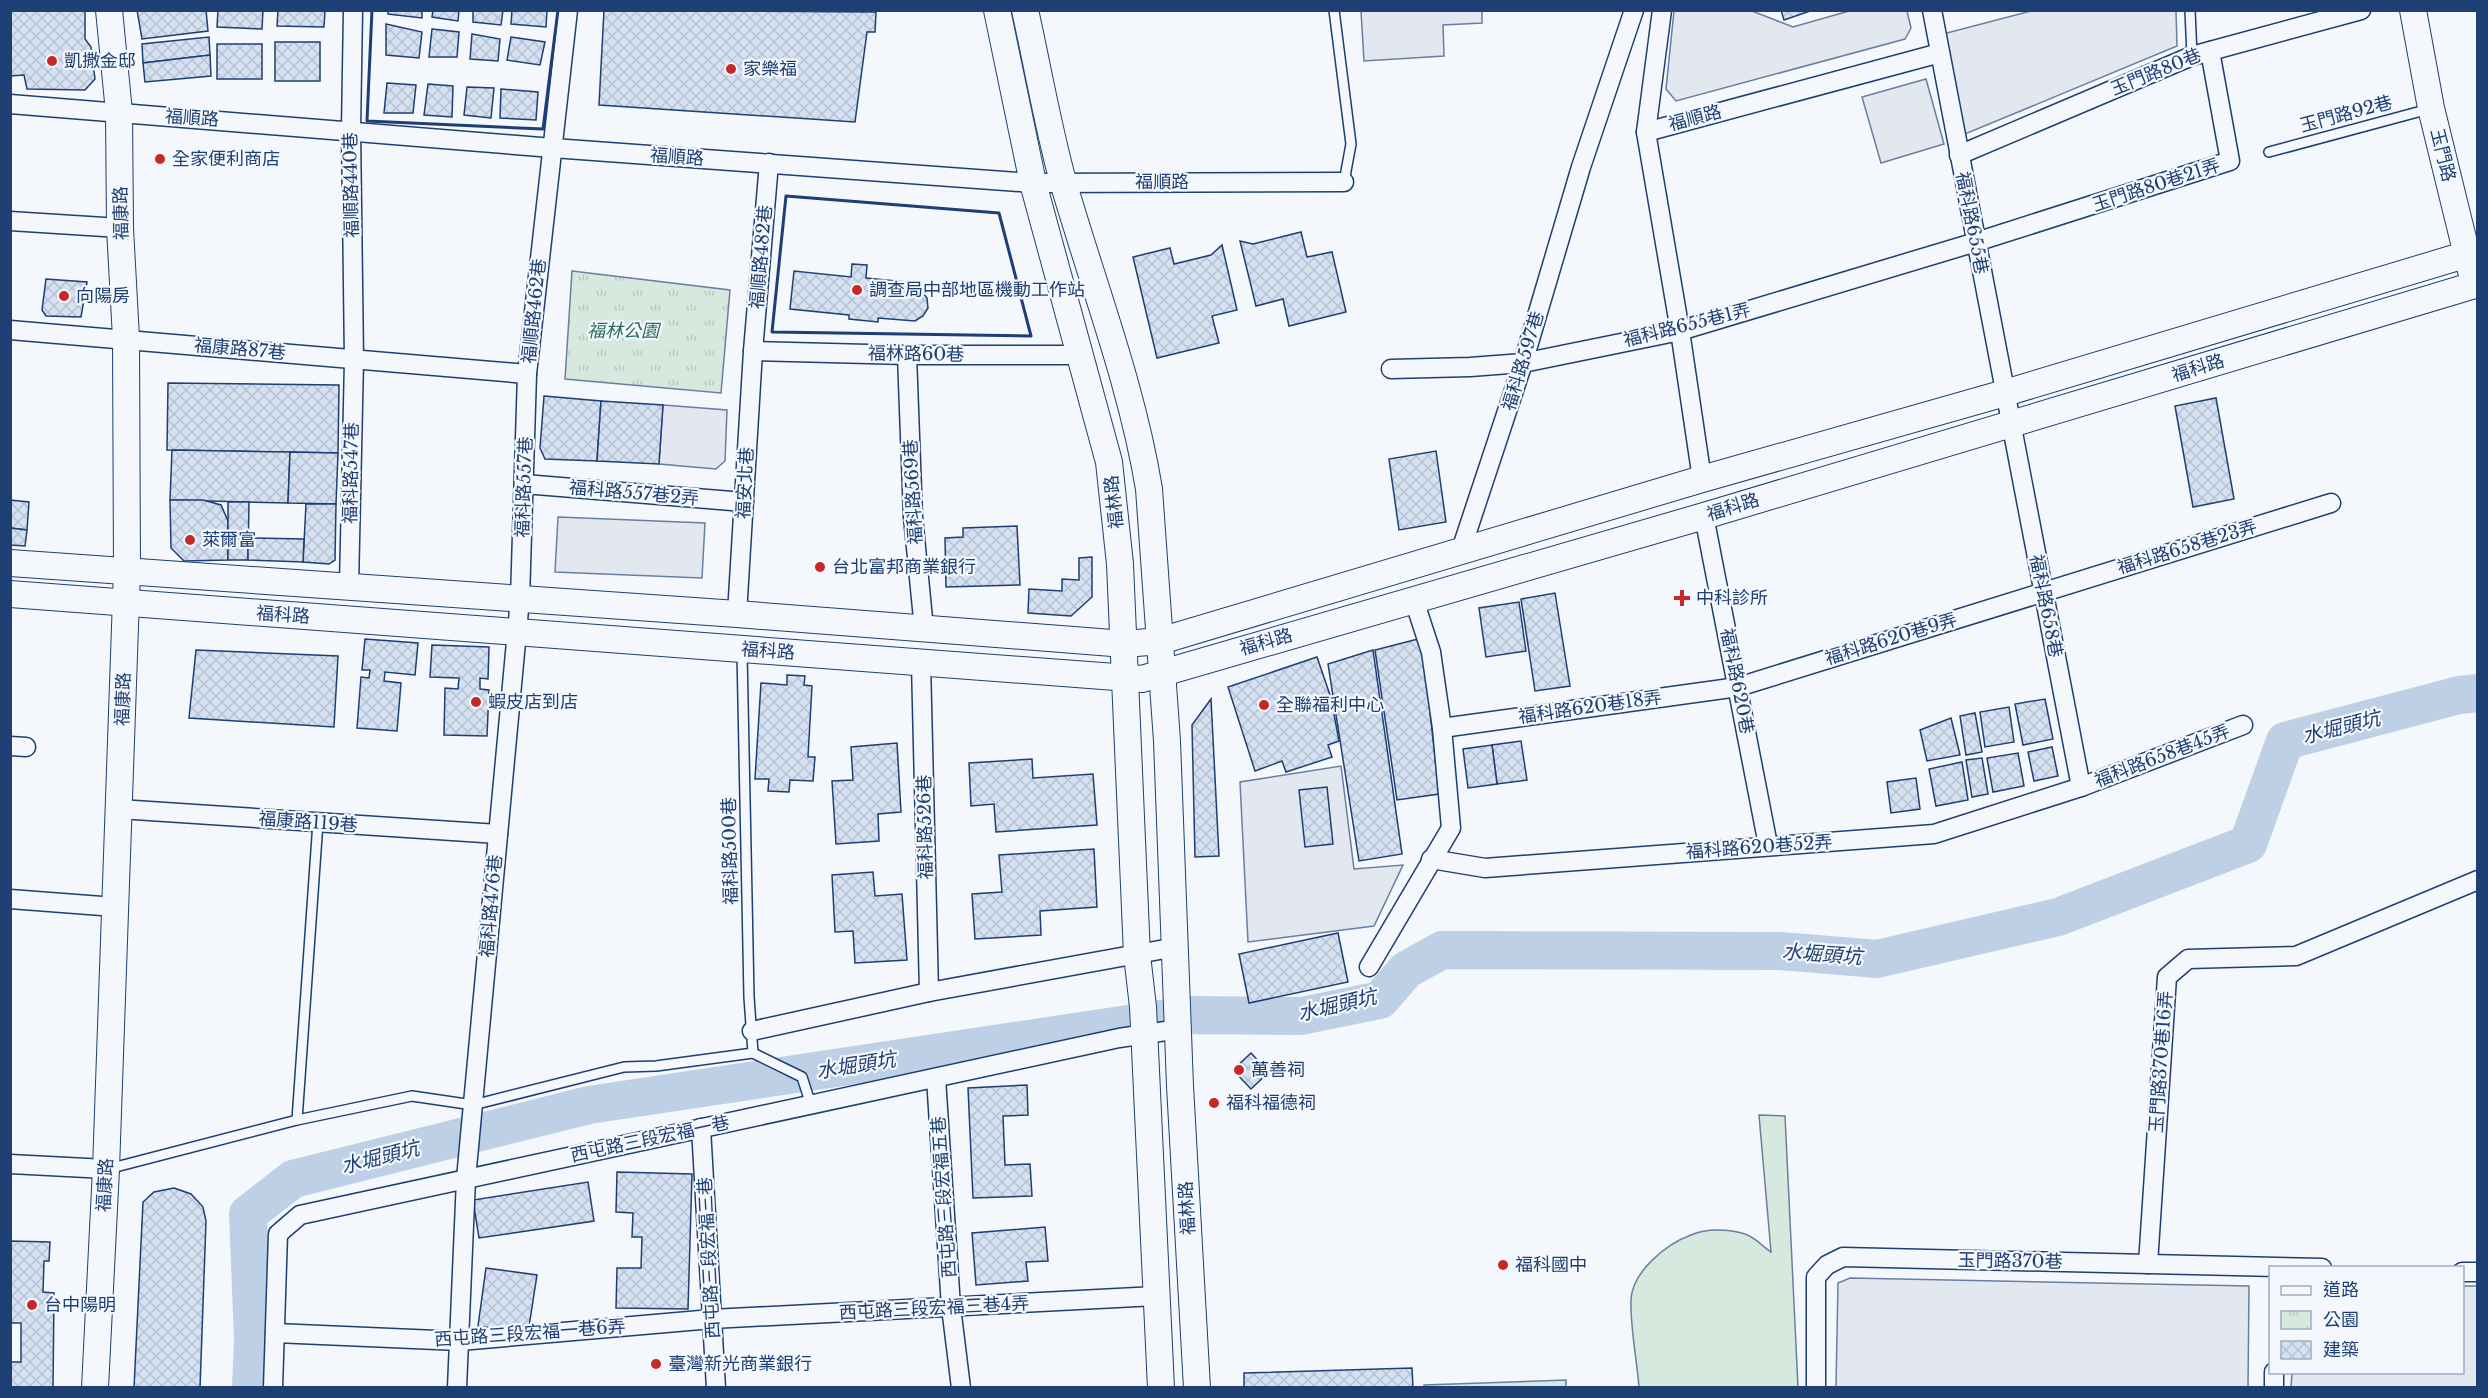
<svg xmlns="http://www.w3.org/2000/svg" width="2488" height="1398" font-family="'Libre Baskerville','Noto Sans TC',serif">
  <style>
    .grass { fill: #d7e8df; stroke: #687fa3; stroke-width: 1.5 }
    .park { fill: url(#park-tufts); stroke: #687fa3; stroke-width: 1.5 }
    .parking { fill: #e3e8f0; stroke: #687fa3; stroke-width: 1.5 }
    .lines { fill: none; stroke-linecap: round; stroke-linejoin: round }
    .river { stroke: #bed0e5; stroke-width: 38 }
    .building { fill: url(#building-cross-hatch); stroke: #1d3f73; stroke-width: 1.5 }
    .lane-casing { stroke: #1d3f73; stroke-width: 12 }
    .street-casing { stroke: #1d3f73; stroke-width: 21 }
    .secondary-casing { stroke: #1d3f73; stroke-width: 28 }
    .lane { stroke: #f4f7fb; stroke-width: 9 }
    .street { stroke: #f4f7fb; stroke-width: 18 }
    .secondary { stroke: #f4f7fb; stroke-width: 26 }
    .wall { stroke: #1d3f73; stroke-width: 3 }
    .poi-dot { fill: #c62828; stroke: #f4f7fb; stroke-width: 2 }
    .labels { text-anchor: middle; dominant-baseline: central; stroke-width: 4.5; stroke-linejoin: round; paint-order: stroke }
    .poi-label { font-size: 18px; fill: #1d3f73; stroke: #f4f7fb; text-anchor: start }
    .street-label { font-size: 18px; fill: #1d3f73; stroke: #f4f7fb }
    .park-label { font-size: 18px; font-style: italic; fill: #2c6c60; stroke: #f4f7fb }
    .water-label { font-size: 20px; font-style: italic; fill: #1d3f73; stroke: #f4f7fb }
  </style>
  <defs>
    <pattern id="park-tufts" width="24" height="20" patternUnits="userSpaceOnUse" patternTransform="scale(1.5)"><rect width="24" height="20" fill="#d7e8df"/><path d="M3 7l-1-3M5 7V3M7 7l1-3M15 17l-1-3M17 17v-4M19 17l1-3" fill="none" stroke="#b8c8c3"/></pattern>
    <pattern id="building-cross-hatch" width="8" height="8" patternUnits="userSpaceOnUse" patternTransform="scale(1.5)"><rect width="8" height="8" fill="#d5e0f0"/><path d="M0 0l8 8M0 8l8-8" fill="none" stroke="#b6c1d1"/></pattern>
  </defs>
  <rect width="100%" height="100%" fill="#f4f7fb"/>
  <!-- grass -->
  <g class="grass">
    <path d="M 1759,1115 L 1785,1116 L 1798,1387 L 1639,1387 C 1637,1361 1630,1326 1631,1300 C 1632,1272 1666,1244 1691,1235 C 1707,1228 1729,1229 1745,1234 C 1755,1237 1763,1247 1771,1252 Z"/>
    <path d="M 1566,1380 L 1566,1387 L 1424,1387 L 1424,1385 Z"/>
  </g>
  <!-- park -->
  <path class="park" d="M 572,271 L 730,290 L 721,393 L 565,379 Z"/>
  <!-- parking -->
  <g class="parking">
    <path d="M 1361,11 L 1482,11 L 1482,23 L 1443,25 L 1444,56 L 1364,61 Z"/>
    <path d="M 1674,11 L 1752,11 L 1793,27 L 1849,11 L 1907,11 L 1911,28 L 1905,39 L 1676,101 L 1666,89 Z"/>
    <path d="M 2031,11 L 2176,11 L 2177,46 L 1965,134 L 1943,34 Z"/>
    <path d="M 1926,79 L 1944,144 L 1881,163 L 1862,97 Z"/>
    <path d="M 663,405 L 727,410 L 725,461 L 716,469 L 659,464 Z"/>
    <path d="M 558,517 L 705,523 L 702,578 L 555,572 Z"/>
    <path d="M 1341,766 L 1354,869 L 1403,865 L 1374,926 L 1248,942 L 1240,782 Z"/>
    <path d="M 1850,1278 L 2249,1286 L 2248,1387 L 1836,1387 L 1838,1283 Z"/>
    <path d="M 2463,1286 L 2477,1286 L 2477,1387 L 2291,1387 L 2292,1373 L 2462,1372 Z"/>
  </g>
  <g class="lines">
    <!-- river -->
    <path class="river" d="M 251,1388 L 253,1339 L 248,1214 L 293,1179 L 589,1105 L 1188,1015 L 1301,1016 L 1380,1000 L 1406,970 L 1442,950 L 1780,951 L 1877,959 L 2058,917 L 2248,844 L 2285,741 L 2459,695 L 2478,693"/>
  </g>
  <!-- building -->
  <g class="building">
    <path d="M 10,10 L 85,10 L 85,39 L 91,47 L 95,79 L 85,90 L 27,89 L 24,75 L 10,76 Z"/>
    <path d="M 137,10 L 206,10 L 208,31 L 142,39 Z"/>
    <path d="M 218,10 L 263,10 L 262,29 L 217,27 Z"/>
    <path d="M 278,10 L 325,10 L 324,27 L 277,26 Z"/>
    <path d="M 388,10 L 422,10 L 422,18 L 388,14 Z"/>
    <path d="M 433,10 L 459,10 L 458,21 L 432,17 Z"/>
    <path d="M 473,10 L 503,10 L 501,25 L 473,22 Z"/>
    <path d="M 512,10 L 547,10 L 546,27 L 511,24 Z"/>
    <path d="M 604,10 L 876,12 L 875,32 L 867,32 L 855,122 L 599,105 Z"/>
    <path d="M 1781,10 L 1813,10 L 1784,20 Z"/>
    <path d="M 386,24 L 422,32 L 419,58 L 386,55 Z"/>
    <path d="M 432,29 L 459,32 L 457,57 L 429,57 Z"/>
    <path d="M 472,34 L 500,39 L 498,61 L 470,59 Z"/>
    <path d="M 209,37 L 210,55 L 143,63 L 142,44 Z"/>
    <path d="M 511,37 L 545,42 L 540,65 L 507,60 Z"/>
    <rect x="275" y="42" width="45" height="39"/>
    <rect x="217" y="44" width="45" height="35"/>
    <path d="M 210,55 L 211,76 L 145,82 L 143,63 Z"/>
    <path d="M 387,83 L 416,85 L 413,113 L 384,113 Z"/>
    <path d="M 428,84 L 453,86 L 452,117 L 424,115 Z"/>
    <path d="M 467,87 L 494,88 L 491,118 L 464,115 Z"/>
    <path d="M 501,89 L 538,92 L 536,120 L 500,118 Z"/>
    <path d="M 1301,232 L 1307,257 L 1332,252 L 1346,312 L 1289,326 L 1283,299 L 1256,306 L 1240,241 L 1253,244 Z"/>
    <path d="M 1222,245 L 1237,310 L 1212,316 L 1219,343 L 1157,358 L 1133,257 L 1170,248 L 1174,264 L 1211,255 Z"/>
    <path d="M 852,264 L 867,265 L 866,278 L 916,283 L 927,298 L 928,308 L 923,316 L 915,321 L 878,318 L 878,322 L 849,319 L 849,315 L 790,309 L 794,271 L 851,277 Z"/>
    <path d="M 46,279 L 87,282 L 81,317 L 46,316 L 42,310 Z"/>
    <path d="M 168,383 L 339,385 L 338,453 L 167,450 Z"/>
    <path d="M 544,396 L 601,401 L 597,461 L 545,459 L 540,448 Z"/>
    <path d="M 2216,398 L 2234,499 L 2193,507 L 2175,406 Z"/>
    <path d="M 601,401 L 663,405 L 659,464 L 597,461 Z"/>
    <path d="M 172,450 L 290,452 L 288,503 L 170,500 Z"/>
    <path d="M 1436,451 L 1446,522 L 1399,530 L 1389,459 Z"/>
    <path d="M 290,452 L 338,453 L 336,504 L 288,503 Z"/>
    <path d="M 10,500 L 29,502 L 27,530 L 10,528 Z"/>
    <path d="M 170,500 L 203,500 L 221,505 L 228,521 L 228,560 L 184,561 L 171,548 Z"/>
    <path d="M 228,502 L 249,502 L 248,560 L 228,560 Z"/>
    <path d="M 306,504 L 336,504 L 335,560 L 329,564 L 303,562 Z"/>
    <path d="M 1017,526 L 1020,585 L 946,587 L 945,538 L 963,537 L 963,528 Z"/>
    <path d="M 10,528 L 27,530 L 25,546 L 10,545 Z"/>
    <path d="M 248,538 L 304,539 L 303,562 L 248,560 Z"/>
    <path d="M 1092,557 L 1092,597 L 1071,616 L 1028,613 L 1029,589 L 1062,591 L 1062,579 L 1079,580 L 1079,558 Z"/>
    <path d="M 1555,593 L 1570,686 L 1535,691 L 1521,599 Z"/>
    <path d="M 1519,602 L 1526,651 L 1486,657 L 1479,608 Z"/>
    <path d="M 1422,638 L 1439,794 L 1397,800 L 1375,650 Z"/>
    <path d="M 365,639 L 418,643 L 415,675 L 385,672 L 384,681 L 401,683 L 397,731 L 357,728 L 361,677 L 369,678 L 370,670 L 362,670 Z"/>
    <path d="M 432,645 L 489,647 L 488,679 L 480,678 L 480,689 L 489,690 L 487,736 L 444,735 L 445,688 L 458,689 L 459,678 L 430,677 Z"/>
    <path d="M 196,650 L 338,656 L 334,727 L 189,718 Z"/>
    <path d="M 1373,650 L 1402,854 L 1359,861 L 1328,664 Z"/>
    <path d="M 1317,657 L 1331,698 L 1339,741 L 1328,745 L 1332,757 L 1286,772 L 1282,761 L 1255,771 L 1228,687 Z"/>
    <path d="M 787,675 L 805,676 L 804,685 L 812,686 L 808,757 L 815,757 L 813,781 L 790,780 L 789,792 L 768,791 L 769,779 L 755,779 L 761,683 L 787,685 Z"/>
    <path d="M 1211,699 L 1219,856 L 1195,857 L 1192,725 Z"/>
    <path d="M 2045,699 L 2053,739 L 2023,745 L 2015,704 Z"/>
    <path d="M 2009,707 L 2014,742 L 1985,747 L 1980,712 Z"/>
    <path d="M 1975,713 L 1982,752 L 1966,755 L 1960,716 Z"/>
    <path d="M 1951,718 L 1960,755 L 1927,761 L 1920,730 Z"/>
    <path d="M 1521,741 L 1527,780 L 1497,784 L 1492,745 Z"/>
    <path d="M 897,743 L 901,812 L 878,814 L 879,841 L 836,844 L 832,781 L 853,780 L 851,747 Z"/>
    <path d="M 1492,745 L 1497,784 L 1468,788 L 1463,749 Z"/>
    <path d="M 2052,747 L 2058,776 L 2034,781 L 2028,752 Z"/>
    <path d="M 2018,753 L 2024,786 L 1993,792 L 1987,758 Z"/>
    <path d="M 1982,758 L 1988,794 L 1972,797 L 1966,760 Z"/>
    <path d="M 1032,759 L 1033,778 L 1093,774 L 1097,825 L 996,832 L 994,804 L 971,806 L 969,763 Z"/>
    <path d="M 1962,762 L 1968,800 L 1936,806 L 1929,769 Z"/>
    <path d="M 1916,778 L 1920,809 L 1891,813 L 1887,782 Z"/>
    <path d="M 1327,787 L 1333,844 L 1305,847 L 1299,790 Z"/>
    <path d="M 1094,849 L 1097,907 L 1040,911 L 1041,935 L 975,939 L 972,894 L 1002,892 L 999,855 Z"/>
    <path d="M 873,872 L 875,896 L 902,894 L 907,960 L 855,963 L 853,931 L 835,932 L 832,875 Z"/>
    <path d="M 1338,933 L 1348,982 L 1249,1003 L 1239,954 Z"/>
    <path d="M 1251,1053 L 1269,1072 L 1251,1089 L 1233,1070 Z"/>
    <path d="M 1027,1085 L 1028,1115 L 1003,1116 L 1005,1165 L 1030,1164 L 1032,1196 L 973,1198 L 968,1088 Z"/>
    <path d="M 617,1172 L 692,1174 L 688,1309 L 616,1308 L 617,1268 L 641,1268 L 642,1237 L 632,1237 L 633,1213 L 616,1212 Z"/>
    <path d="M 588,1182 L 594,1221 L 479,1238 L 473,1200 Z"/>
    <path d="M 174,1188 L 191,1194 L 203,1207 L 206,1221 L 200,1388 L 134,1388 L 143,1202 L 154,1192 Z"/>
    <path d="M 1045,1227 L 1048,1261 L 1026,1262 L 1028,1281 L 976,1285 L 972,1233 Z"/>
    <path d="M 10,1241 L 50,1242 L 49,1261 L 44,1261 L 43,1292 L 54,1293 L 53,1388 L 10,1388 L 10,1362 L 21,1362 L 21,1323 L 10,1323 Z"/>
    <path d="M 486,1268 L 537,1275 L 528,1333 L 478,1326 Z"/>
    <path d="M 1412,1368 L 1413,1388 L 1244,1388 L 1244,1373 Z"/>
  </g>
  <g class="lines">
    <defs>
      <g id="lane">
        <path d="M 1334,10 L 1351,144 L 1344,182"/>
        <path d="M 2190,10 L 2192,56"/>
        <path d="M 2269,152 L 2429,109"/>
        <path d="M 742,652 L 749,997 L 753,1053"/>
        <path d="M 297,1120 L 318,822"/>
        <path d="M 108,1169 L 297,1120 L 412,1096 L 473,1105 L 624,1067 L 656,1066 L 753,1053 L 802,1077 L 811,1105"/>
      </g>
      <g id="street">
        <path d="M 1662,10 L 1646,132 L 1680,331 L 1702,479"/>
        <path d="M 1932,10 L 2081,787"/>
        <path d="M 10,104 L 553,148 L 1033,183 L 1344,182"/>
        <path d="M 1646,132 L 1940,53"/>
        <path d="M 1959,155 L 2192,56 L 2361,10"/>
        <path d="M 10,221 L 120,228"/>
        <path d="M 10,330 L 527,374"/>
        <path d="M 753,351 L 907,355 L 1079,355"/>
        <path d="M 907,355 L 913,517 L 924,629"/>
        <path d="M 1391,369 L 1470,367 L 1523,363 L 1680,331 L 1976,242 L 2230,161 L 2210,51"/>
        <path d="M 524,484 L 744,502"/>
        <path d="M 1704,516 L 1768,845"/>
        <path d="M 1460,553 L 1523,363 L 1581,167 L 1634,10"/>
        <path d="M 349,586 L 354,360 L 351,130 L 353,10"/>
        <path d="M 737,614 L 753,351 L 769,163"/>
        <path d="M 921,663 L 929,992"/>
        <path d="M 1442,728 L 1738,687 L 2331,503"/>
        <path d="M 10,746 L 26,747"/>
        <path d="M 119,809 L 498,834"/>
        <path d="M 1431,859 L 1485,868 L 1934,834 L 2081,787 L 2243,725"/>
        <path d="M 10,899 L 115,907"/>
        <path d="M 1369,967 L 1451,828 L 1442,728 L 1431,652 L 1414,600"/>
        <path d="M 752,1031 L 929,992 L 1176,947"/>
        <path d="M 936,1078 L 951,1307 L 961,1388"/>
        <path d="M 701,1128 L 716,1388"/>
        <path d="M 10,1164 L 106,1169"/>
        <path d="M 2148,1264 L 2167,977 L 2188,959 L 2296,956 L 2478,880"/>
        <path d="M 2462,1272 L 2478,1272"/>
        <path d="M 275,1333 L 460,1341 L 712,1319 L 1156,1296"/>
        <path d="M 273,1388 L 278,1234 L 300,1215 L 1119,1038 L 1179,1029"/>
        <path d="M 457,1388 L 466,1179 L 520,599 L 527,374 L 568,10"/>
        <path d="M 1816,1388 L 1816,1277 L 1827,1265 L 1843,1257 L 2322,1268"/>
        <path d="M 2274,1388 L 2274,1372"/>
      </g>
      <g id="secondary">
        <path d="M 997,10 L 1033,183 L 1109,462 L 1120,564 L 1137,955 L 1143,1007 L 1161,1388"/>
        <path d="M 1025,10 C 1038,68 1048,128 1064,185 C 1093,285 1132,385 1149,489 L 1167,741 L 1180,1086 L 1197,1388"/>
        <path d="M 2413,10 L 2431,108 L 2471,271"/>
        <path d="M 10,563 L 737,614 L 1125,644 L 1160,641 L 1702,479 L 2005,393 L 2478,251"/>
        <path d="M 10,594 L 1142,679 L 1704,516 L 2478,284"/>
        <path d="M 95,1388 L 106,1169 L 127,570 L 126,338 L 120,228 L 119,112 L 109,10"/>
      </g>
    </defs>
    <!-- lane casing -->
    <use href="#lane" class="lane-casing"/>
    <!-- street casing -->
    <use href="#street" class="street-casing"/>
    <!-- secondary casing -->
    <use href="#secondary" class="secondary-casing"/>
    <!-- lane -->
    <use href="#lane" class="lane"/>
    <!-- street -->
    <use href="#street" class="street"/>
    <!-- secondary -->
    <use href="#secondary" class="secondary"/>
    <!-- wall -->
    <g class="wall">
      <path d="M 372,10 L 367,121 L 543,129 L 558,10"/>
      <path d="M 786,196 L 999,213 L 1031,336 L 772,332 Z"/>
    </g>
  </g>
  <!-- markers -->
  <g class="poi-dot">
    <circle cx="52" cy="61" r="6"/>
    <circle cx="731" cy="69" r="6"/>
    <circle cx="160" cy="159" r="6"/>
    <circle cx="857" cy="290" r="6"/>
    <circle cx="64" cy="296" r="6"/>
    <circle cx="190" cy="540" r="6"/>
    <circle cx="820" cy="567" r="6"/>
    <path d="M1679 589h6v6h6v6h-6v6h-6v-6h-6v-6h6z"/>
    <circle cx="476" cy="702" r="6"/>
    <circle cx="1264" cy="705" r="6"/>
    <circle cx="1239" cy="1070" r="6"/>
    <circle cx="1214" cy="1103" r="6"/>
    <circle cx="1503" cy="1265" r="6"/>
    <circle cx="32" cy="1305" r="6"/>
    <circle cx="656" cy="1364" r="6"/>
  </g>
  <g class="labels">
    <!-- poi labels -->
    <g class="poi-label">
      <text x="64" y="61">凱撒金邸</text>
      <text x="743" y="69">家樂福</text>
      <text x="172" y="159">全家便利商店</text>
      <text x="869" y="290">調查局中部地區機動工作站</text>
      <text x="76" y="296">向陽房</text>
      <text x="202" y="540">萊爾富</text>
      <text x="832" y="567">台北富邦商業銀行</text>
      <text x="1696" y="598">中科診所</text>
      <text x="488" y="702">蝦皮店到店</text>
      <text x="1276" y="705">全聯福利中心</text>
      <text x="1251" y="1070">萬善祠</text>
      <text x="1226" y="1103">福科福德祠</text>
      <text x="1515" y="1265">福科國中</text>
      <text x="44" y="1305">台中陽明</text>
      <text x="668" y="1364">臺灣新光商業銀行</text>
    </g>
    <!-- street labels -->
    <g class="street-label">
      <text transform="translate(2156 72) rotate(-22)">玉門路80巷</text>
      <text transform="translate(2346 114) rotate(-15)">玉門路92巷</text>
      <text transform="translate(192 118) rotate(4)">福順路</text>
      <text transform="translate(1695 118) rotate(-15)">福順路</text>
      <text transform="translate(2443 155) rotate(76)">玉門路</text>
      <text transform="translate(677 157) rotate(4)">福順路</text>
      <text x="1162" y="182">福順路</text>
      <text transform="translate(351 185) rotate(-91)">福順路440巷</text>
      <text transform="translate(2156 185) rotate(-18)">玉門路80巷21弄</text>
      <text transform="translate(121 213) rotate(-91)">福康路</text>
      <text transform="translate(1972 223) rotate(79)">福科路655巷</text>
      <text transform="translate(761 257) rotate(-85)">福順路482巷</text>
      <text transform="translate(534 311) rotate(-84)">福順路462巷</text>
      <text transform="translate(1687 325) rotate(-14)">福科路655巷1弄</text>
      <text transform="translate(240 349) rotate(5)">福康路87巷</text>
      <text transform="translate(916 354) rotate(1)">福林路60巷</text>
      <text transform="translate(1523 361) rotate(-73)">福科路597巷</text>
      <text transform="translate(2198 368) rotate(-17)">福科路</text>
      <text transform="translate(351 473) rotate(-89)">福科路547巷</text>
      <text transform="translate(745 483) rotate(-87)">福安北巷</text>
      <text transform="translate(524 487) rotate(-88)">福科路557巷</text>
      <text transform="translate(913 492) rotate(-93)">福科路569巷</text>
      <text transform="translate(634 493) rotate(5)">福科路557巷2弄</text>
      <text transform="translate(1114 502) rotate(-96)">福林路</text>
      <text transform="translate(1733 507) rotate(-17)">福科路</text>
      <text transform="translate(2187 547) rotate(-17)">福科路658巷23弄</text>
      <text transform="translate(2046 606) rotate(79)">福科路658巷</text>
      <text transform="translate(283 615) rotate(4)">福科路</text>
      <text transform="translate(1891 639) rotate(-17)">福科路620巷9弄</text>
      <text transform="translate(1266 642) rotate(-16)">福科路</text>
      <text transform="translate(768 651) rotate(4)">福科路</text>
      <text transform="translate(1737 681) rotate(79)">福科路620巷</text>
      <text transform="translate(123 699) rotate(-88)">福康路</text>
      <text transform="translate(1590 707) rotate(-8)">福科路620巷18弄</text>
      <text transform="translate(2162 756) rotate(-21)">福科路658巷45弄</text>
      <text transform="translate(308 822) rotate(4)">福康路119巷</text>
      <text transform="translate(925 827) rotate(-91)">福科路526巷</text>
      <text transform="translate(1759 847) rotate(-4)">福科路620巷52弄</text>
      <text transform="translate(730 851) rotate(-91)">福科路500巷</text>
      <text transform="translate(491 906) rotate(-85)">福科路476巷</text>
      <text transform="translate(2161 1062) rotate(-86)">玉門路370巷16弄</text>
      <text transform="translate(650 1139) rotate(-12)">西屯路三段宏福一巷</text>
      <text transform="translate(105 1185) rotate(-87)">福康路</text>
      <text transform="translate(944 1197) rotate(-94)">西屯路三段宏福五巷</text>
      <text transform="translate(1187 1208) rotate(-93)">福林路</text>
      <text transform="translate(709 1258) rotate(-93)">西屯路三段宏福三巷</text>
      <text transform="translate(2010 1261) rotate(1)">玉門路370巷</text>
      <text transform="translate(934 1308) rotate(-3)">西屯路三段宏福三巷4弄</text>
      <text transform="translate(530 1333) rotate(-4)">西屯路三段宏福一巷6弄</text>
    </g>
    <!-- park labels -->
    <g class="park-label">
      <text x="623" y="331">福林公園</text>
    </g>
    <!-- water labels -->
    <g class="water-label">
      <text transform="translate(2341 727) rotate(-14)">水堀頭坑</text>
      <text transform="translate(1822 954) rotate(4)">水堀頭坑</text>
      <text transform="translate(1337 1005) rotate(-13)">水堀頭坑</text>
      <text transform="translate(856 1065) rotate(-9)">水堀頭坑</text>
      <text transform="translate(380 1157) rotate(-14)">水堀頭坑</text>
    </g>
  </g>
  <!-- border -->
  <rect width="2488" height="1398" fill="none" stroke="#1d3f73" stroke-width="24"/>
  <!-- legend -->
  <rect x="2269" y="1266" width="195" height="108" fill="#f4f7fb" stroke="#9eadc5" stroke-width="1.5"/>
  <rect x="2281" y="1286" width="30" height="9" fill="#f4f7fb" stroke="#9eadc5" stroke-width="1.5"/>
  <text x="2323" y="1296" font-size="18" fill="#1d3f73">道路</text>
  <rect x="2281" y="1311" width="30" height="18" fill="url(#park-tufts)" stroke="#9eadc5" stroke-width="1.5"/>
  <text x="2323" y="1326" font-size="18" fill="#1d3f73">公園</text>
  <rect x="2281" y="1341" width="30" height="18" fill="url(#building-cross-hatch)" stroke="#9eadc5" stroke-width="1.5"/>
  <text x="2323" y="1356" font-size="18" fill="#1d3f73">建築</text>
</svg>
